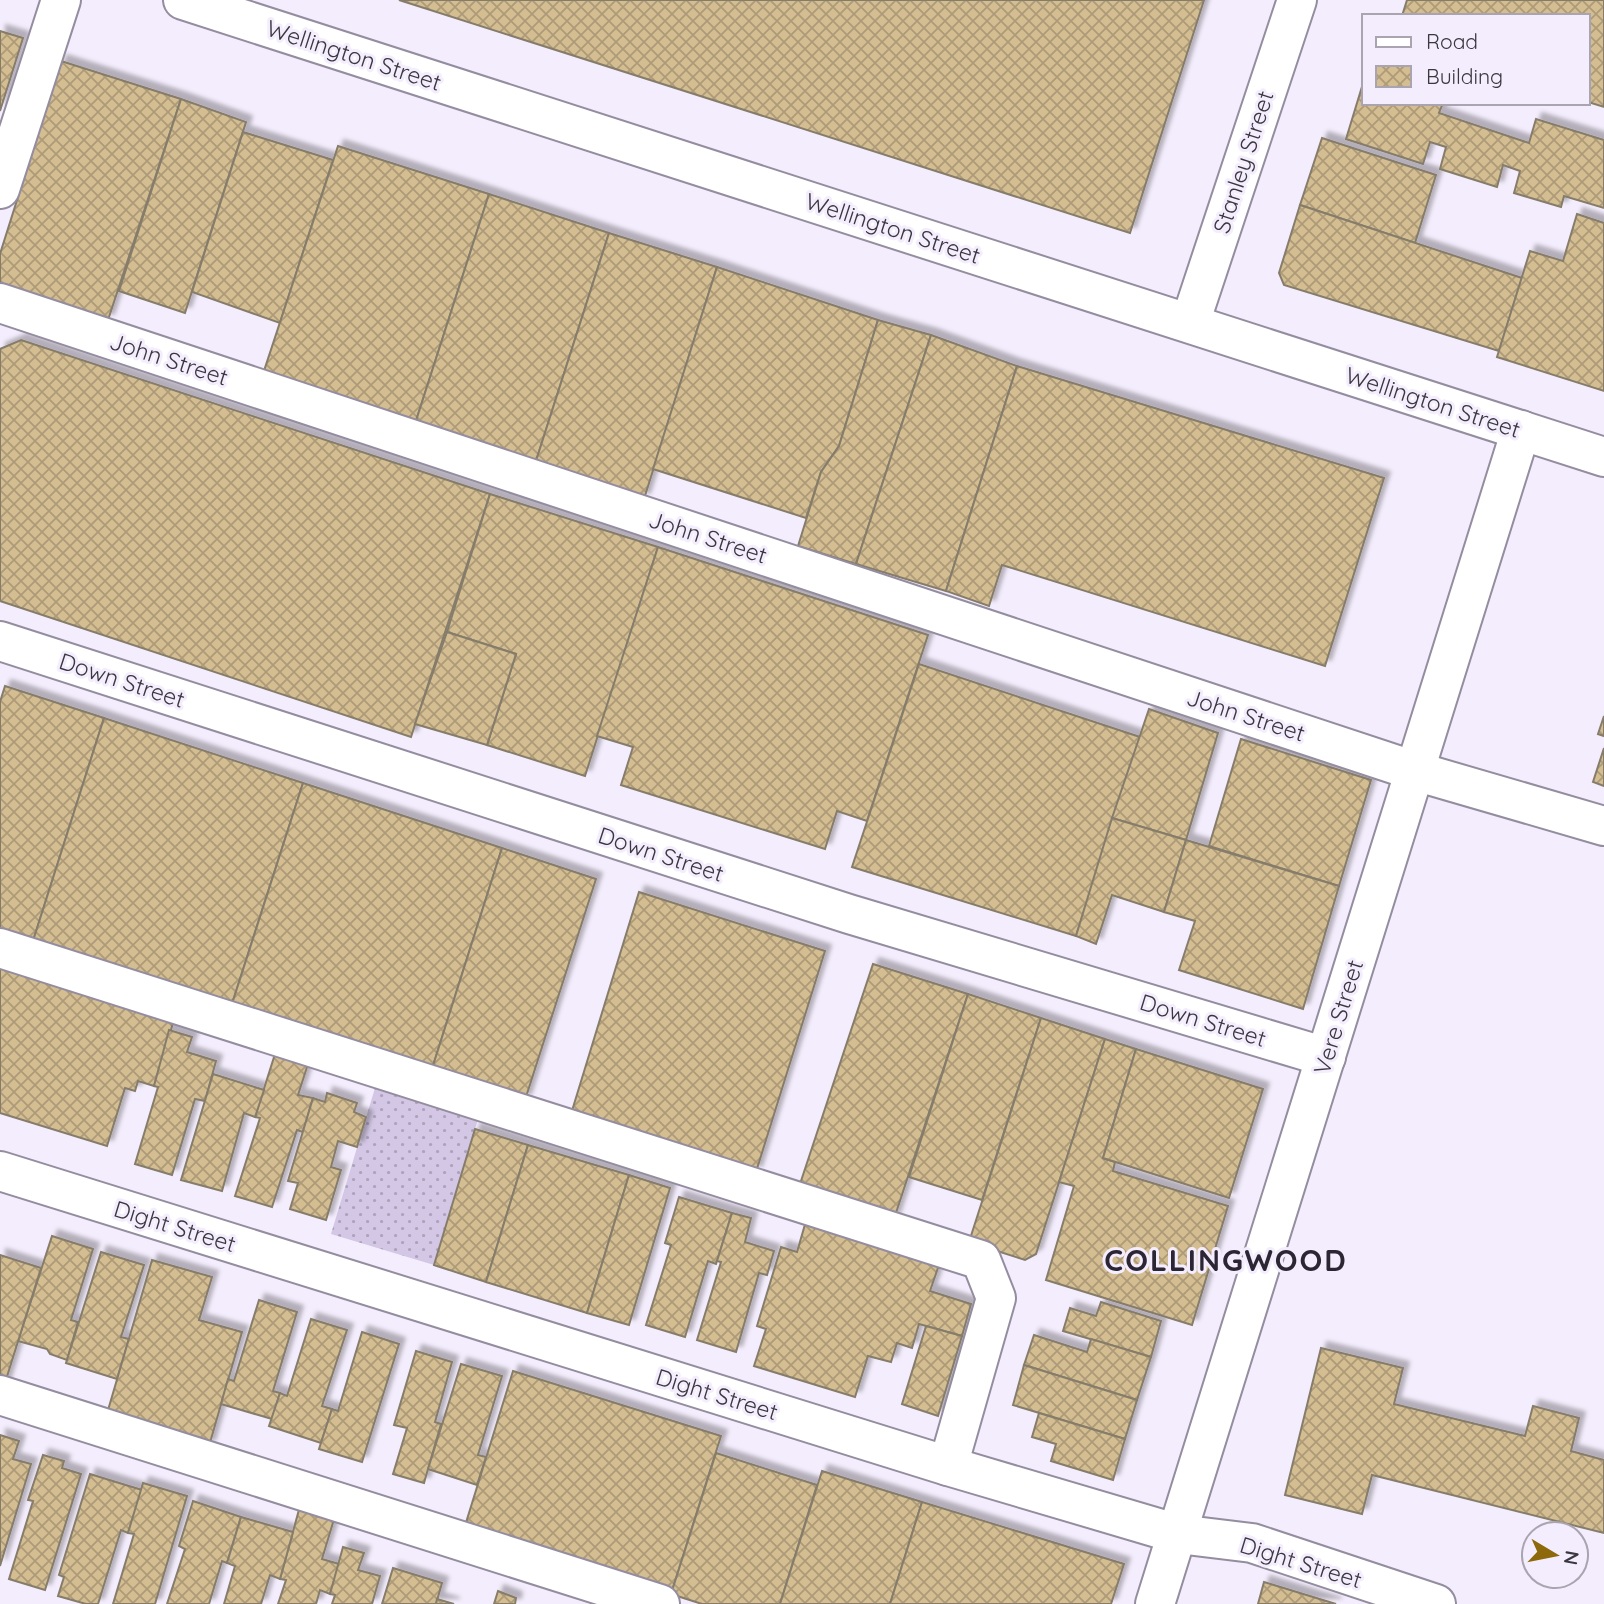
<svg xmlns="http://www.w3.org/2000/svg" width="1604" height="1604" font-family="Quicksand,sans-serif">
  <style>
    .grass { fill: url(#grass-dots) }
    .building { fill: url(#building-cross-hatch); stroke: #857d6b; stroke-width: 2; filter: url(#shadow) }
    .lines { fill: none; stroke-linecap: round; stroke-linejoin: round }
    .minor-casing { stroke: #948d9f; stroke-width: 42 }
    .minor { stroke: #fff; stroke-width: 38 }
    .labels { text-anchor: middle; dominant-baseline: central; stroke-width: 6; stroke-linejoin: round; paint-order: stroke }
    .street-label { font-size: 23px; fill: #3a373e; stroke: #f4edfd }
    .district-label { font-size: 30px; font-weight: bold; letter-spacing: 2px; fill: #2c2634; stroke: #f4edfd }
  </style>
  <defs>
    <pattern id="grass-dots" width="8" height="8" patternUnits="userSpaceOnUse" patternTransform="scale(1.75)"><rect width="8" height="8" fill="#d3c7e5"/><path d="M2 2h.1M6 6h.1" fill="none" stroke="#aca2bb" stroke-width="1.8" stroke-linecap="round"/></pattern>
    <pattern id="building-cross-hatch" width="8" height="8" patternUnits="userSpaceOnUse" patternTransform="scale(1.75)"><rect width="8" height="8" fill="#d4bd91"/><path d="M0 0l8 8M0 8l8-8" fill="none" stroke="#ad9a78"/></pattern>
    <filter id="shadow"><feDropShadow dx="6" dy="-6" stdDeviation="2" flood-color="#0004"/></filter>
  </defs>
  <rect width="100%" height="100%" fill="#f4edfd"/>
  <!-- grass -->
  <path class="grass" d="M 375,1088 L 478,1119 L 434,1265 L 331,1234 Z"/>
  <!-- building -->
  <g class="building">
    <path d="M 399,0 L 1204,0 L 1130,233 Z"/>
    <path d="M 1407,0 L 1604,0 L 1604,107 L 1588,102 L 1588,16 L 1402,16 Z"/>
    <path d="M 0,31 L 23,38 L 0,111 Z"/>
    <path d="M 61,61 L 181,99 L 108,320 L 0,285 L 0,254 Z"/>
    <path d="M 1364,80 L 1364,103 L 1443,103 L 1439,113 L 1529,143 L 1536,119 L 1604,140 L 1604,208 L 1564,196 L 1561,207 L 1514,193 L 1520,171 L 1503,165 L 1497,187 L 1440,169 L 1446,147 L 1430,142 L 1423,164 L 1346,139 Z"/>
    <path d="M 181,99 L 246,122 L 185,313 L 119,291 Z"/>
    <path d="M 243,132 L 333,160 L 280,323 L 192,292 Z"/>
    <path d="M 1322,138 L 1436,175 L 1415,243 L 1300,205 Z"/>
    <path d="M 338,146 L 489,194 L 414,427 L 263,374 Z"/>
    <path d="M 489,194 L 609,233 L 535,464 L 414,427 Z"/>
    <path d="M 1300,205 L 1522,278 L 1499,351 L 1284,285 L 1279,273 Z"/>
    <path d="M 1577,214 L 1604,223 L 1604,391 L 1497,357 L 1530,251 L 1563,261 Z"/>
    <path d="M 609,233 L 717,267 L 644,499 L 535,464 Z"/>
    <path d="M 717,267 L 878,320 L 839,446 L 821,472 L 806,518 L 653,469 Z"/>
    <path d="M 878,320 L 931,335 L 856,564 L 798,546 L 821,472 L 839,446 Z"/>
    <path d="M 931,335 L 1017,366 L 946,591 L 856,564 Z"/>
    <path d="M 21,340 L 490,494 L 411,737 L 0,601 L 0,349 Z"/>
    <path d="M 1017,366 L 1384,478 L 1325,666 L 1002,565 L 989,606 L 946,591 Z"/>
    <path d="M 490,494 L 658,547 L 585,776 L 487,745 L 516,654 L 447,632 Z"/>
    <path d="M 658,547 L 928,635 L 867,821 L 837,811 L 825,849 L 621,785 L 633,747 L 597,736 Z"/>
    <path d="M 447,632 L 516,654 L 487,745 L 415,724 Z"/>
    <path d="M 919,664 L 1140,737 L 1076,936 L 852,867 Z"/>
    <path d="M 5,686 L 104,718 L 32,944 L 0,934 L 0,702 Z"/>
    <path d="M 1149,709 L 1218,733 L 1186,840 L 1112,818 Z"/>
    <path d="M 1604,716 L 1604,736 L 1598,734 Z"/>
    <path d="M 104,718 L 303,783 L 231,1007 L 32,944 Z"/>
    <path d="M 1241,739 L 1371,780 L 1339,886 L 1209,846 Z"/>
    <path d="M 1604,748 L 1604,786 L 1593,782 Z"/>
    <path d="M 303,783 L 502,848 L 431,1072 L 231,1007 Z"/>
    <path d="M 1112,818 L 1186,840 L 1164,912 L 1112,895 L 1096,944 L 1076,936 Z"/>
    <path d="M 1186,840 L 1339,886 L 1303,1009 L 1179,970 L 1195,921 L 1164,912 Z"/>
    <path d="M 502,848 L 596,879 L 525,1100 L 431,1072 Z"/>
    <path d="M 639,892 L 825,951 L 756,1172 L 571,1114 Z"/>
    <path d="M 0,959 L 176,1013 L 154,1086 L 138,1081 L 135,1091 L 125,1088 L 107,1146 L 0,1113 Z"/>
    <path d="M 873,964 L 968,994 L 894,1219 L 799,1187 Z"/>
    <path d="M 968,994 L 1041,1018 L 982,1200 L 909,1177 Z"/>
    <path d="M 1041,1018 L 1105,1039 L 1036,1254 L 1025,1260 L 969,1242 Z"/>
    <path d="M 169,1030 L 192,1037 L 187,1052 L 216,1061 L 205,1101 L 195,1099 L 172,1175 L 135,1164 L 158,1087 L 154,1086 Z"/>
    <path d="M 1105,1039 L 1136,1049 L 1103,1158 L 1115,1162 L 1113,1171 L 1228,1206 L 1192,1325 L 1046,1280 L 1074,1186 L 1059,1182 Z"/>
    <path d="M 1136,1049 L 1263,1089 L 1229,1198 L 1103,1158 Z"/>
    <path d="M 275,1054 L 308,1064 L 298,1095 L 313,1098 L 303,1132 L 297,1130 L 272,1207 L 235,1196 L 260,1118 L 255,1117 Z"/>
    <path d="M 213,1074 L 264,1090 L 255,1117 L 244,1113 L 222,1191 L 181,1180 Z"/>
    <path d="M 327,1093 L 357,1103 L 354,1112 L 366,1117 L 357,1147 L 338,1141 L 331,1167 L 341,1170 L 326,1220 L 290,1209 L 298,1183 L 288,1181 L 313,1098 L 325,1102 Z"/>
    <path d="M 475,1129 L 528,1145 L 486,1282 L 434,1265 Z"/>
    <path d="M 528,1145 L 629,1175 L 587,1313 L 486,1282 Z"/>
    <path d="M 629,1175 L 670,1188 L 629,1325 L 587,1313 Z"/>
    <path d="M 679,1197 L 732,1213 L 716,1264 L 708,1261 L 685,1337 L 646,1325 L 671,1245 L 665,1243 Z"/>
    <path d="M 732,1213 L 751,1218 L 745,1242 L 774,1251 L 767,1275 L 759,1273 L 736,1352 L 697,1340 L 721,1262 L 717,1261 Z"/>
    <path d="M 806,1221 L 940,1262 L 930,1291 L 971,1304 L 962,1336 L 919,1324 L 912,1348 L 897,1343 L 891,1362 L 868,1356 L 855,1397 L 754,1366 L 766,1329 L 757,1326 L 781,1247 L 797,1252 Z"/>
    <path d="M 52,1236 L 93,1249 L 71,1320 L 78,1322 L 67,1360 L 50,1354 L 47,1349 L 18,1341 Z"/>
    <path d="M 101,1252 L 144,1265 L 121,1337 L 129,1339 L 117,1379 L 66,1363 Z"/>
    <path d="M 0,1255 L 41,1268 L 4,1386 L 0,1385 Z"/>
    <path d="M 152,1260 L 212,1277 L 199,1320 L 242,1332 L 209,1446 L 106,1417 Z"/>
    <path d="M 259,1300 L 297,1312 L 273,1391 L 280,1393 L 272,1419 L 221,1404 L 228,1379 L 234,1381 Z"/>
    <path d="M 1101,1302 L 1161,1321 L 1151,1357 L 1063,1331 L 1070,1308 L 1096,1316 Z"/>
    <path d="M 311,1319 L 347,1330 L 322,1406 L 332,1409 L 321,1443 L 269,1426 L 280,1393 L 287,1396 Z"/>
    <path d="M 926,1326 L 962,1336 L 938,1416 L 902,1404 Z"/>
    <path d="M 362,1332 L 399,1344 L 362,1462 L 319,1449 L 332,1409 L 338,1411 Z"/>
    <path d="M 1034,1335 L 1087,1352 L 1091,1339 L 1151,1357 L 1137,1400 L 1024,1365 Z"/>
    <path d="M 1321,1348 L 1403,1368 L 1394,1404 L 1525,1436 L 1533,1406 L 1579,1418 L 1571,1451 L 1604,1460 L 1604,1533 L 1372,1475 L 1362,1514 L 1285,1495 Z"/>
    <path d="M 416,1351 L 452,1362 L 435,1422 L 441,1424 L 424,1483 L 393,1474 L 407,1428 L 394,1425 Z"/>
    <path d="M 461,1364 L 502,1376 L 478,1455 L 486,1457 L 477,1485 L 428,1469 Z"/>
    <path d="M 1024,1365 L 1137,1400 L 1125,1439 L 1013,1405 Z"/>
    <path d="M 513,1371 L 721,1436 L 671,1594 L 464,1529 Z"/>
    <path d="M 1039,1413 L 1125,1439 L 1113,1480 L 1051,1461 L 1056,1444 L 1032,1437 Z"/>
    <path d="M 0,1435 L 19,1441 L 13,1459 L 31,1464 L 0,1566 Z"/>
    <path d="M 716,1453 L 817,1485 L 780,1604 L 702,1604 L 671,1594 Z"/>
    <path d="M 43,1455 L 64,1461 L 62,1468 L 81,1474 L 45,1590 L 9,1579 L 33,1501 L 28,1500 Z"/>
    <path d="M 822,1471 L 922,1502 L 890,1604 L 780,1604 Z"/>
    <path d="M 90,1474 L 142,1490 L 128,1533 L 121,1530 L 98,1604 L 86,1604 L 58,1596 L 64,1577 L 59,1575 Z"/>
    <path d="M 143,1483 L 187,1496 L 155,1604 L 113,1604 L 134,1534 L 128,1533 Z"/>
    <path d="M 193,1501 L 241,1517 L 227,1563 L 222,1561 L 209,1604 L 167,1604 L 185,1549 L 179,1546 Z"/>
    <path d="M 922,1502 L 1124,1564 L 1111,1604 L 890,1604 Z"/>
    <path d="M 300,1506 L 335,1516 L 322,1559 L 339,1564 L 330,1594 L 320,1590 L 316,1604 L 278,1604 L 286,1580 L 280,1579 Z"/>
    <path d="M 241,1517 L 293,1532 L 280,1579 L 270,1575 L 261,1604 L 224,1604 L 235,1566 L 227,1563 Z"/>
    <path d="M 343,1547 L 364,1553 L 358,1570 L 380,1576 L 372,1604 L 332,1604 L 335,1595 L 330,1594 Z"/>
    <path d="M 393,1568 L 442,1583 L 436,1604 L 382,1604 Z"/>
    <path d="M 1264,1582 L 1336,1604 L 1258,1604 Z"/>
    <path d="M 498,1591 L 516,1598 L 515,1604 L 494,1604 Z"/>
    <path d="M 437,1599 L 454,1604 L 436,1604 Z"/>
  </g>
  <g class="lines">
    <defs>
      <g id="minor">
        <path d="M 183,0 L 1604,457"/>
        <path d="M 0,189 L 61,0"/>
        <path d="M 0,303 L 1415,771 L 1604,826"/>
        <path d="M 1190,323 L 1297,0"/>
        <path d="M 0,641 L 849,914 L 1326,1057"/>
        <path d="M 0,948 L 981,1260 L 996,1298 L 948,1466"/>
        <path d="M 0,1171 L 948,1466 L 1178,1534 L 1252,1543 L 1436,1604"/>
        <path d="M 0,1395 L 660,1604"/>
        <path d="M 1155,1604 L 1521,430"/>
      </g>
    </defs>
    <!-- minor casing -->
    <use href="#minor" class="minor-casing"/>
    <!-- minor -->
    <use href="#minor" class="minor"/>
  </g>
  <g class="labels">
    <!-- street labels -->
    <g class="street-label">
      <text transform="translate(354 55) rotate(18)">Wellington Street</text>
      <text transform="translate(1243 162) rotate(-72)">Stanley Street</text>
      <text transform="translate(893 228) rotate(18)">Wellington Street</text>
      <text transform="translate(169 359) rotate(18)">John Street</text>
      <text transform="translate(1433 402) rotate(18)">Wellington Street</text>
      <text transform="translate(708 537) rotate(18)">John Street</text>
      <text transform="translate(122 680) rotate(18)">Down Street</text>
      <text transform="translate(1246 715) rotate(18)">John Street</text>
      <text transform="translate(661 854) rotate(18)">Down Street</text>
      <text transform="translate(1338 1017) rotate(-73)">Vere Street</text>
      <text transform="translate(1203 1020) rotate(17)">Down Street</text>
      <text transform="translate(175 1226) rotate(17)">Dight Street</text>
      <text transform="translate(717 1394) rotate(17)">Dight Street</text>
      <text transform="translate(1301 1562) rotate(17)">Dight Street</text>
    </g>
    <!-- district labels -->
    <g class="district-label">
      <text x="1226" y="1260">COLLINGWOOD</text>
    </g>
  </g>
  <!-- legend -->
  <rect x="1362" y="14" width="228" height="91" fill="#f4edfd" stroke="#aaa4b1" stroke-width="2"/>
  <rect x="1376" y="37" width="35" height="10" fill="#ffffff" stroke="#aaa4b1" stroke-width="2"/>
  <text x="1426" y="49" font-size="21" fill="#3a373e">Road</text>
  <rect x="1376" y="66" width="35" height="21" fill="url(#building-cross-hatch)" stroke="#aaa4b1" stroke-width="2"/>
  <text x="1426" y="84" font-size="21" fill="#3a373e">Building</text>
  <!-- north arrow -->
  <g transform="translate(1555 1555) rotate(100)"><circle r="33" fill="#f4edfd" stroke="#aaa4b1" stroke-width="2"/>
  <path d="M0-5L12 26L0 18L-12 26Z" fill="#8d690b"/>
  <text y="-10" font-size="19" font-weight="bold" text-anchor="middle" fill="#3a373e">N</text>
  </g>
</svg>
